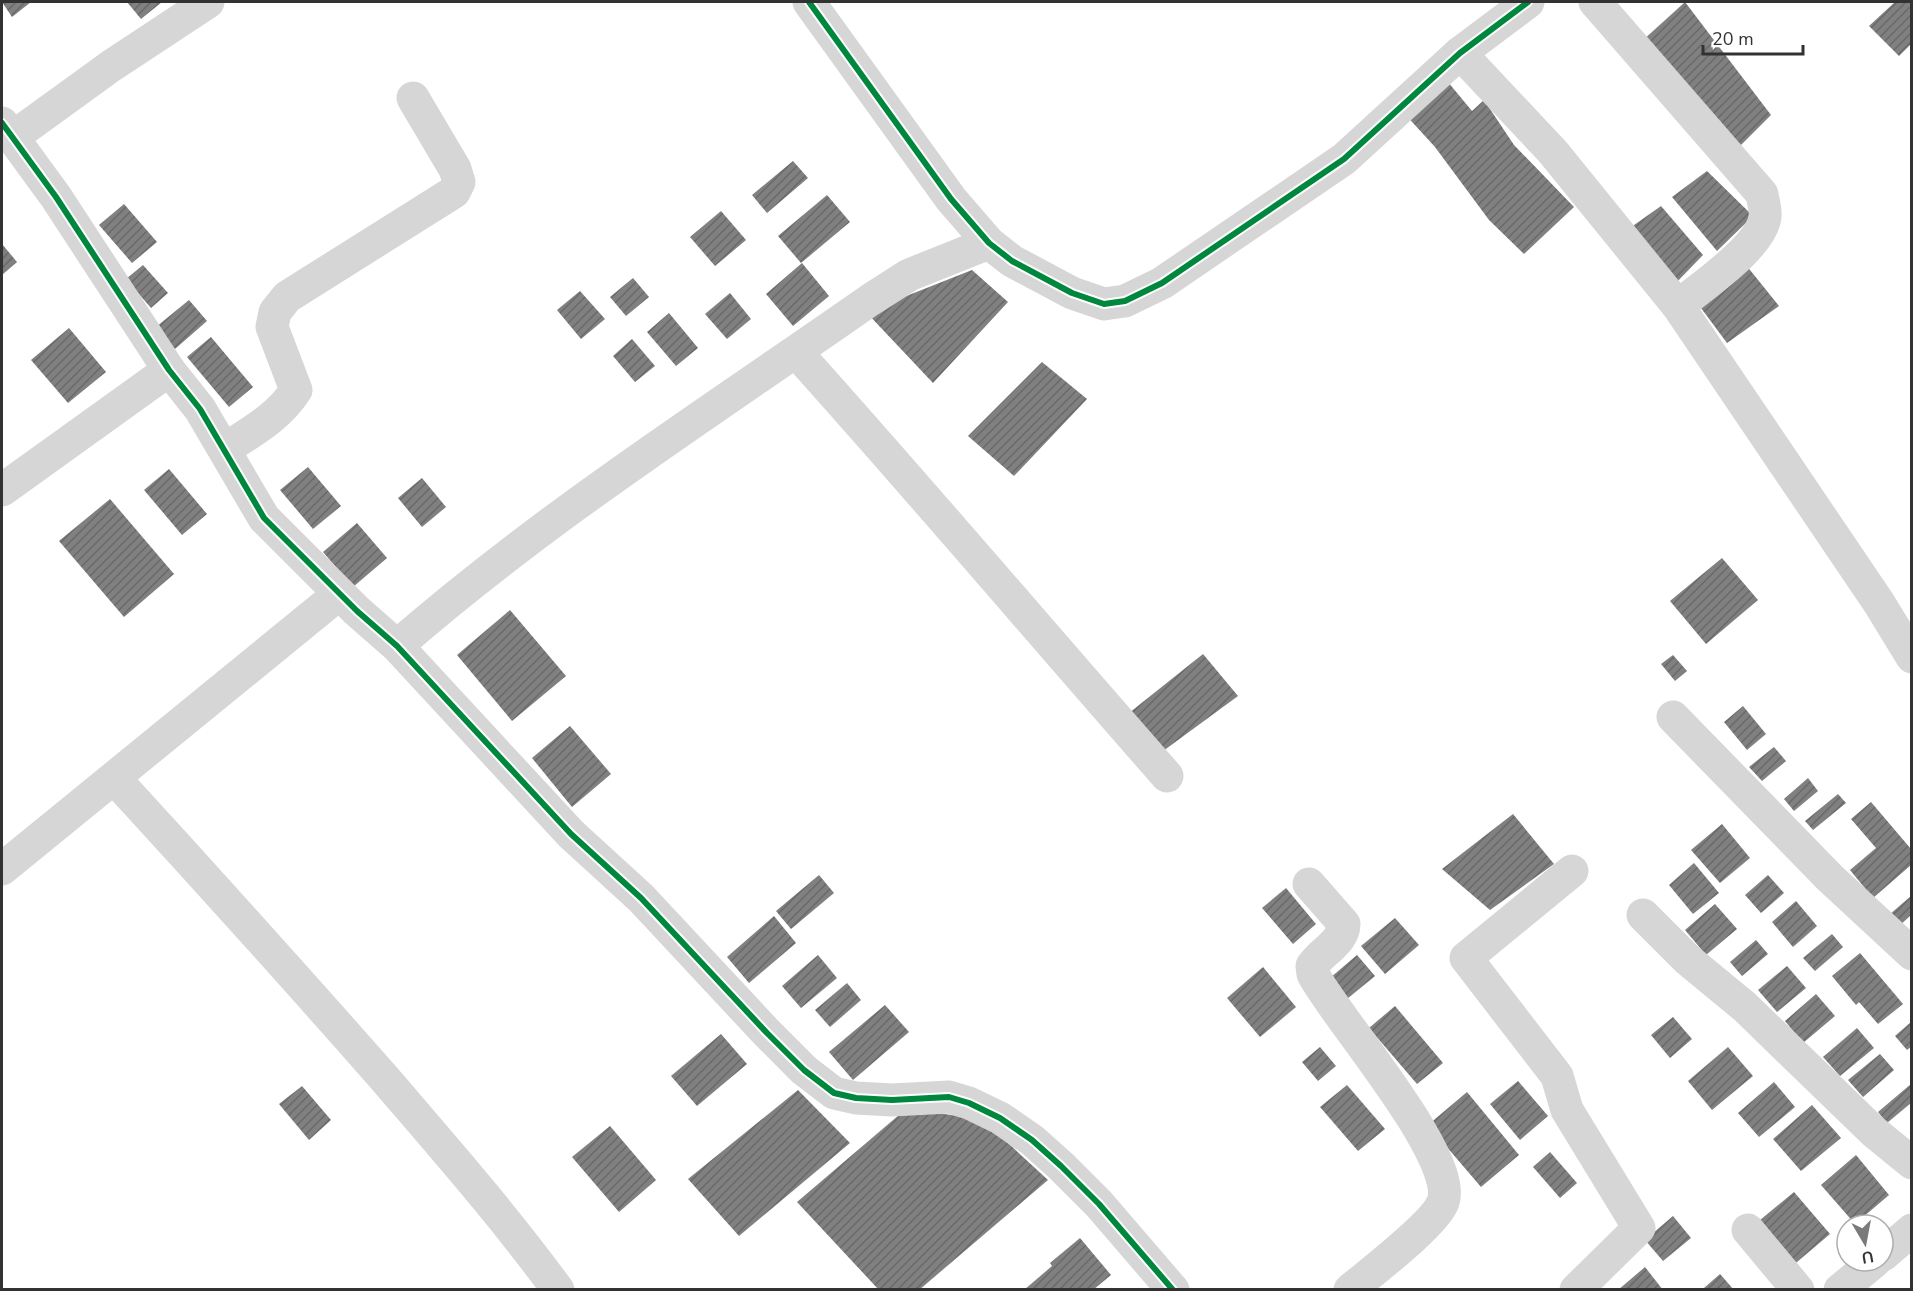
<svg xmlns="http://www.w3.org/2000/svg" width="1913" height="1291" font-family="'Nunito Sans',sans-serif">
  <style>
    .building { fill: url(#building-hatch) }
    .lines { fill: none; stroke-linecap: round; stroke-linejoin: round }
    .minor { stroke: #d6d6d6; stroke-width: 33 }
    .cycleway-casing { stroke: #fff; stroke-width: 10 }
    .cycleway { stroke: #00873e; stroke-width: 6 }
  </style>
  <defs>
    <pattern id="building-hatch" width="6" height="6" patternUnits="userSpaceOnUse" patternTransform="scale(1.5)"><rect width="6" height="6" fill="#808080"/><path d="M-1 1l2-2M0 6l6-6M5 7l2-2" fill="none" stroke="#696969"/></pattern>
  </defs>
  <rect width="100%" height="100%" fill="#fff"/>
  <!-- building -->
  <g class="building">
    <path d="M 2,2 L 31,2 L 12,17 Z"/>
    <path d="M 127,2 L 162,2 L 141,19 Z"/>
    <path d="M 1685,2 L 1771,115 L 1739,147 L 1641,42 Z"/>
    <path d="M 1895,2 L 1911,2 L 1911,44 L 1899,56 L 1869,26 Z"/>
    <path d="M 1443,76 L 1472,111 L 1484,100 L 1514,145 L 1574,207 L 1524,254 L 1489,220 L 1435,147 L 1403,112 Z"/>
    <path d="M 793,161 L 808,178 L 767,213 L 752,195 Z"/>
    <path d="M 1707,171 L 1753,216 L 1717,251 L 1672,197 Z"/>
    <path d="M 827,195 L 850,222 L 801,263 L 778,236 Z"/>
    <path d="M 124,204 L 157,242 L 132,263 L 99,225 Z"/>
    <path d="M 1661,206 L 1703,255 L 1673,286 L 1627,230 Z"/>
    <path d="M 721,211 L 746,240 L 715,266 L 690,237 Z"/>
    <path d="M 2,244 L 17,262 L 2,275 Z"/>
    <path d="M 802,263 L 829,296 L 793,326 L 766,294 Z"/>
    <path d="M 143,265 L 168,293 L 151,308 L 126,279 Z"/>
    <path d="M 1746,265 L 1779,306 L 1727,343 L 1698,304 Z"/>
    <path d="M 972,270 L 1008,302 L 933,383 L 866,312 Z"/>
    <path d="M 633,278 L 649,297 L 626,316 L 610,297 Z"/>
    <path d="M 580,291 L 605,319 L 581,339 L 557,310 Z"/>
    <path d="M 730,293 L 751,319 L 727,339 L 705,314 Z"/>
    <path d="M 189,300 L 207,321 L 175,349 L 156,327 Z"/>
    <path d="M 669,313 L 698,348 L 676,366 L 647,332 Z"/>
    <path d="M 69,328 L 106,372 L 68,403 L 31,360 Z"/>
    <path d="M 211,337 L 253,387 L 229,407 L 187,357 Z"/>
    <path d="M 632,339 L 655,366 L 635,382 L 613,356 Z"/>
    <path d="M 1042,362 L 1087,399 L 1014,476 L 968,436 Z"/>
    <path d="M 308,467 L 341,506 L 313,529 L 280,490 Z"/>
    <path d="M 169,469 L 207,514 L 182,535 L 144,490 Z"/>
    <path d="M 422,478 L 446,507 L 422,527 L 398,498 Z"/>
    <path d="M 110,499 L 174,574 L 124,617 L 59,541 Z"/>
    <path d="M 357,523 L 387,558 L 353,587 L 323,552 Z"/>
    <path d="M 1722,558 L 1758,600 L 1706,644 L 1670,601 Z"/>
    <path d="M 510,610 L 566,676 L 512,721 L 457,655 Z"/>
    <path d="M 1203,654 L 1238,696 L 1159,754 L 1124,717 Z"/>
    <path d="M 1673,655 L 1687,671 L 1675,681 L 1661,664 Z"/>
    <path d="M 1743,706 L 1766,734 L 1747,750 L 1724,722 Z"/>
    <path d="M 570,726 L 611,774 L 572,807 L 532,758 Z"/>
    <path d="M 1774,747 L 1786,761 L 1762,781 L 1749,767 Z"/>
    <path d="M 1808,778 L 1818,791 L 1794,811 L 1784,799 Z"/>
    <path d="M 1838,794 L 1846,803 L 1813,830 L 1805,821 Z"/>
    <path d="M 1871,802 L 1911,849 L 1911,865 L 1873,898 L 1850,870 L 1876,848 L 1851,819 Z"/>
    <path d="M 1513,814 L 1554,864 L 1490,910 L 1442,869 Z"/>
    <path d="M 1722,824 L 1750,858 L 1720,883 L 1691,850 Z"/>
    <path d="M 1694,863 L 1719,893 L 1693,914 L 1669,885 Z"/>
    <path d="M 819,875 L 834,893 L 791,929 L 776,911 Z"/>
    <path d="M 1768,875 L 1784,893 L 1761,913 L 1745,895 Z"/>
    <path d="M 1286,888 L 1316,924 L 1293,944 L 1262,908 Z"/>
    <path d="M 1911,896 L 1911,915 L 1899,926 L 1889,915 Z"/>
    <path d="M 1796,901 L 1817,926 L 1793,947 L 1772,922 Z"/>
    <path d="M 1715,904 L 1737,929 L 1706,955 L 1685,930 Z"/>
    <path d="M 774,916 L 796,943 L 749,983 L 727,957 Z"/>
    <path d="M 1395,918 L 1419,945 L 1385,974 L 1361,946 Z"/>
    <path d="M 1832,934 L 1843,947 L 1815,971 L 1803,958 Z"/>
    <path d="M 1756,940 L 1768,954 L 1742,976 L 1730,962 Z"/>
    <path d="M 1860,953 L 1903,1004 L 1878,1024 L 1859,1002 L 1856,1005 L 1832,976 Z"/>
    <path d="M 818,955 L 837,978 L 801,1008 L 782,986 Z"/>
    <path d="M 1357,955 L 1375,976 L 1347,999 L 1330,978 Z"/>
    <path d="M 1787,966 L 1806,988 L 1777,1012 L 1758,990 Z"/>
    <path d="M 1263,967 L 1296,1007 L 1260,1037 L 1227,998 Z"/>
    <path d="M 847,983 L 861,1000 L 830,1027 L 815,1010 Z"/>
    <path d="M 1816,994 L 1835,1016 L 1803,1043 L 1785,1021 Z"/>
    <path d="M 885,1005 L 909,1032 L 853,1080 L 829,1052 Z"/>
    <path d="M 1395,1006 L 1443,1063 L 1417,1084 L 1369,1028 Z"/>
    <path d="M 1673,1017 L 1692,1039 L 1670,1058 L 1651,1035 Z"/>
    <path d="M 1911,1022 L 1911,1047 L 1907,1050 L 1895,1036 Z"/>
    <path d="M 1857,1028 L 1874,1048 L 1840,1076 L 1823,1057 Z"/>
    <path d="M 721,1034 L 747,1064 L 697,1106 L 671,1076 Z"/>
    <path d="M 1320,1047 L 1336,1066 L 1318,1081 L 1302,1062 Z"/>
    <path d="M 1728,1047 L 1753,1076 L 1712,1110 L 1688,1081 Z"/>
    <path d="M 1880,1054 L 1894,1070 L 1863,1097 L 1848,1080 Z"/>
    <path d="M 1518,1081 L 1548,1116 L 1520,1140 L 1490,1104 Z"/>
    <path d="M 1774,1082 L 1795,1107 L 1759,1137 L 1738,1113 Z"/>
    <path d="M 1911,1084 L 1911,1103 L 1887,1123 L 1878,1112 Z"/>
    <path d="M 1347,1085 L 1385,1129 L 1358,1151 L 1320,1107 Z"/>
    <path d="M 302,1086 L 331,1120 L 309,1140 L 279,1104 Z"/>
    <path d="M 798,1090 L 850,1143 L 739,1236 L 688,1179 Z"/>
    <path d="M 1467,1092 L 1519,1155 L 1481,1187 L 1428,1125 Z"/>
    <path d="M 1812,1105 L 1841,1138 L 1801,1171 L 1773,1139 Z"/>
    <path d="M 906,1109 L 982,1119 L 1048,1180 L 919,1290 L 879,1290 L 797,1202 Z"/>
    <path d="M 610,1126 L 656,1180 L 619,1212 L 572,1157 Z"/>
    <path d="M 1550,1152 L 1577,1183 L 1560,1198 L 1533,1167 Z"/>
    <path d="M 1856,1155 L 1889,1195 L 1855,1224 L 1821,1185 Z"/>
    <path d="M 1794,1192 L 1830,1234 L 1784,1273 L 1748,1230 Z"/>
    <path d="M 1673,1216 L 1691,1238 L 1663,1261 L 1645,1240 Z"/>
    <path d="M 1080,1238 L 1111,1275 L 1093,1290 L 1024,1290 L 1052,1266 L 1050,1263 Z"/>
    <path d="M 1645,1267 L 1663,1290 L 1618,1290 Z"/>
    <path d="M 1720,1274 L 1734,1290 L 1705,1290 L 1704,1288 Z"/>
  </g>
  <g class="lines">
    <!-- minor -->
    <g class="minor">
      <path d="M 809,2 L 951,199 L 989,243 L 1012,261 L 1072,293 L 1104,304 L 1125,301 L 1162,283 L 1344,159 L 1460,53 L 1528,2"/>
      <path d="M 1595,2 L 1762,194 C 1763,201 1766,210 1765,217 C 1761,247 1701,287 1678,306"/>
      <path d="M 1460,53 L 1553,152 L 1678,306 L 1879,603 L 1912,657"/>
      <path d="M 2,123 L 56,197 L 169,370 L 200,409 L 264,518 L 357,611 L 397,646 L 571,834 L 641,898 L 767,1033 L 804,1070 L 834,1093 L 856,1098 L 892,1100 L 949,1097 L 969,1103 L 1000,1118 L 1032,1140 L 1061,1166 L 1099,1204 L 1173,1290"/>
      <path d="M 13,137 L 111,66 L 208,2"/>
      <path d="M 797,353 C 922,492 1043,635 1167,776"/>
      <path d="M 225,449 C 251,432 279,417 296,390 L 272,327 L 275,312 L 287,297 L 454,192 L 459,182 L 455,169 L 413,98"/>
      <path d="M 2,490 L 169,370"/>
      <path d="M 397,646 C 545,517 710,412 870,300 L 909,275 L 989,243"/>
      <path d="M 1673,717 L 1830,878 L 1912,954"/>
      <path d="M 115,779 C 206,878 296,978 385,1079 C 444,1148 504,1216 558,1290"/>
      <path d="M 2,869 L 339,594"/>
      <path d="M 1572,871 L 1466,958 L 1557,1076 L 1567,1110 L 1639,1228 L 1576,1290"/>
      <path d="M 1309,884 L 1344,924 C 1344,942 1321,952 1312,966 L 1313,974 C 1335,1017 1459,1157 1443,1202 C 1435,1224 1370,1273 1350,1290"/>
      <path d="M 1643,915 L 1688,960 L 1745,1007 L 1874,1132 L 1912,1163"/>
      <path d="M 1748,1230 L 1798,1290"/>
      <path d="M 1883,1255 L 1912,1230"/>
      <path d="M 1840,1290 L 1875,1261"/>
    </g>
    <defs>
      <g id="cycleway">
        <path d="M 809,2 L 951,199 L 989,243 L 1012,261 L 1072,293 L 1104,304 L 1125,301 L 1162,283 L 1344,159 L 1460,53 L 1528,2"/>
        <path d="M 2,123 L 56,197 L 169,370 L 200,409 L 264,518 L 357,611 L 397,646 L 571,834 L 641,898 L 767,1033 L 804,1070 L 834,1093 L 856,1098 L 892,1100 L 949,1097 L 969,1103 L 1000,1118 L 1032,1140 L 1061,1166 L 1099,1204 L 1173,1290"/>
      </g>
    </defs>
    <!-- cycleway casing -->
    <use href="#cycleway" class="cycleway-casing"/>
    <!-- cycleway -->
    <use href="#cycleway" class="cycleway"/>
  </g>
  <!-- border -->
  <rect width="1913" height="1291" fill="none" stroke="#323232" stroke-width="6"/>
  <!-- north arrow -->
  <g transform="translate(1865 1243) rotate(170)"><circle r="28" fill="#ffffff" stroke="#adadad" stroke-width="1.5"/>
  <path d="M0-4.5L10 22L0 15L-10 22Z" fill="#7a7a7a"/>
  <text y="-9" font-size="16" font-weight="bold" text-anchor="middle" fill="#323232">U</text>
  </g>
  <!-- scale -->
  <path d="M1703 45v9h100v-9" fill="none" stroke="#323232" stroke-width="3"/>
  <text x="1712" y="45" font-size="18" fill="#323232" stroke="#ffffff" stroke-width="4.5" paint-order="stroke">20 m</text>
</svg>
